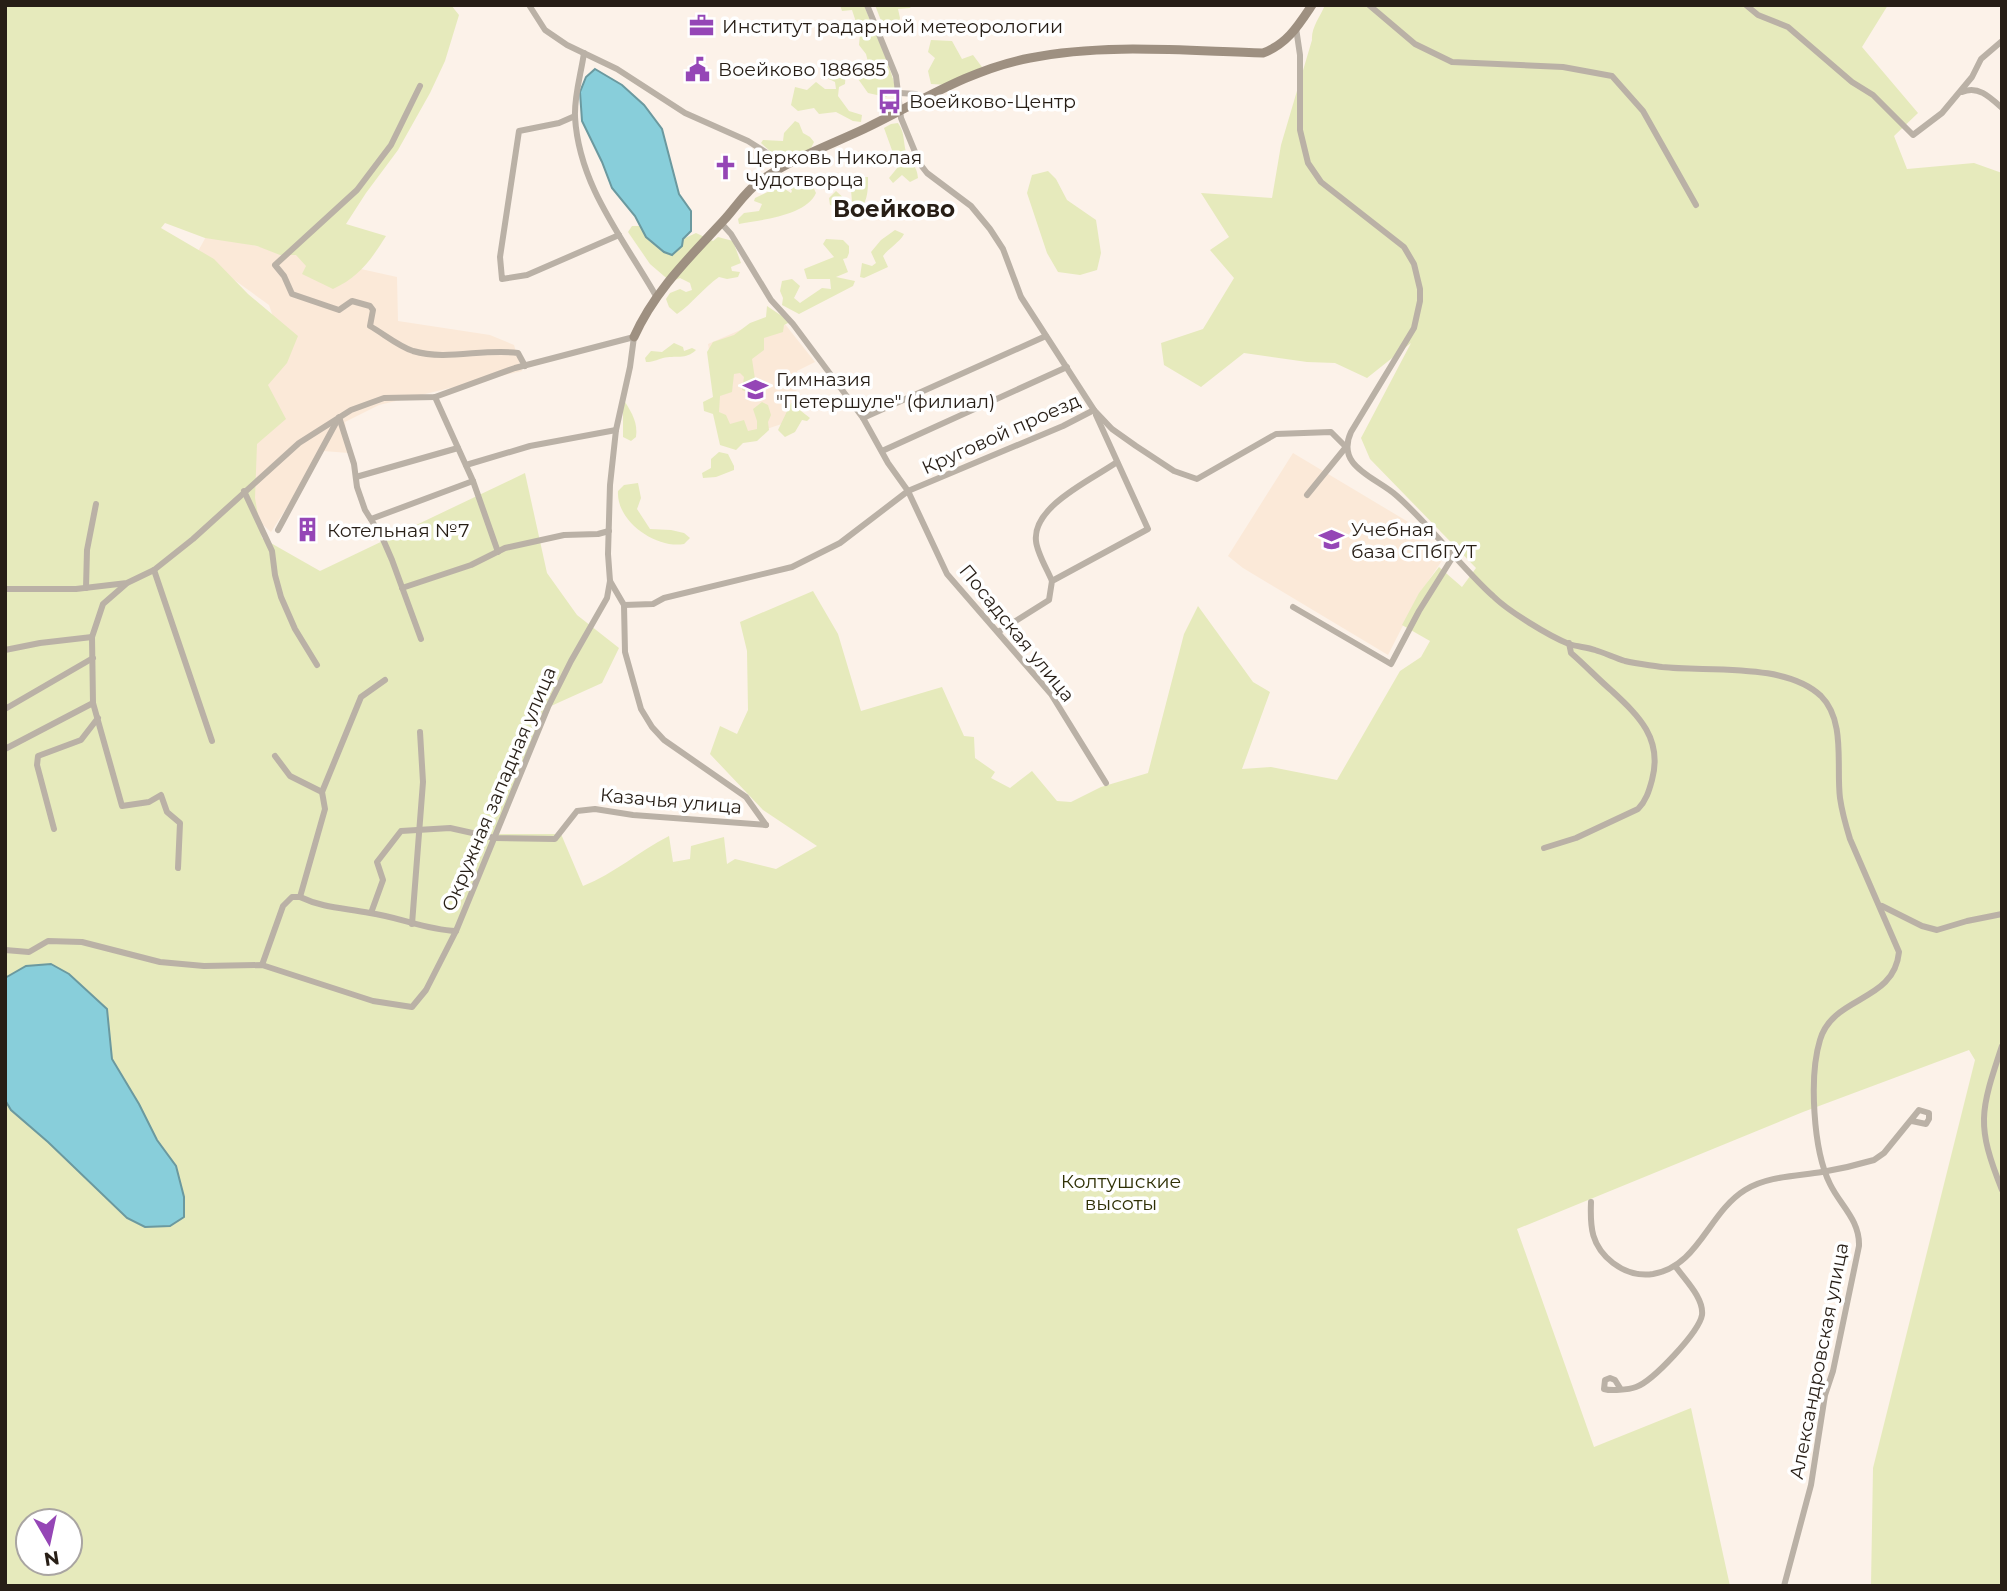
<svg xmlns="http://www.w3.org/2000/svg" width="2007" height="1591" font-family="Montserrat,sans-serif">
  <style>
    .built { fill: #fbe9d8 }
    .green { fill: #e6eabc; fill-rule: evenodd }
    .water { fill: #88ceda; stroke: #6b999f; stroke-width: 2 }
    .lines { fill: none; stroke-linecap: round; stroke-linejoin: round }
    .street { stroke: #bab1a6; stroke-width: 6 }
    .secondary { stroke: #9e9081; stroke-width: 9 }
    .labels { text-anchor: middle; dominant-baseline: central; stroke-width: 7; stroke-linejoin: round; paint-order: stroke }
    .poi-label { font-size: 19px; fill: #271e16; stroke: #fff; text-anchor: start }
    .street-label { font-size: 19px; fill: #271e16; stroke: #fff }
    .park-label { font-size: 19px; fill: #2f3005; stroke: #fff }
    .quarter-label { font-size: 23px; font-weight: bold; fill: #271e16; stroke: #fff }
  </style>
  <rect width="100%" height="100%" fill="#fcf2e9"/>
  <!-- built -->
  <g class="built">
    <path d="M 207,235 L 397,277 L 398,321 L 490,335 L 514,345 L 522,371 L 379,405 L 345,422 L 349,453 L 323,451 L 271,532 L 252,515 L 258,389 L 281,340 L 269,305 L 197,253 Z"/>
    <path d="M 777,314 L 815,362 L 797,371 L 796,410 L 800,418 L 724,443 L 708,344 Z"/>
    <path d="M 1293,453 L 1410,523 L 1441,562 L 1418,596 L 1388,655 L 1243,568 L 1228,556 Z"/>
  </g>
  <!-- green -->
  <g class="green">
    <path d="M 5,5 L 451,5 L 459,15 L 445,61 L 430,93 L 398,150 L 366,193 L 346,224 L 386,236 C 371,260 359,277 333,289 L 302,274 L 306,266 L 296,255 L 280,255 L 257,246 L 205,238 L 165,223 L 161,228 L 214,259 L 248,294 L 298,336 L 287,363 L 268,385 L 286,419 L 257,444 L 255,498 L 262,538 L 320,571 L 525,473 L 547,573 L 577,615 L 619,648 L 602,683 L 551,706 L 498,834 L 561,834 L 583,886 C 614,874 639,851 669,836 L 673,862 L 690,859 L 691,846 L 724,837 L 727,864 L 735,859 L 776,869 L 817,846 L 763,810 L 710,754 L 720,726 L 737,734 L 748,710 L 747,651 L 740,622 L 813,591 L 838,634 L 861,711 L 942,687 L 964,736 L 974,737 L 975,758 L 995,772 L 991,778 L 1010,788 L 1032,771 L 1057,801 L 1071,802 L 1101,787 L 1148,773 L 1184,634 L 1198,606 L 1253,682 L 1270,692 L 1242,769 L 1271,767 L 1337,780 L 1400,671 L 1421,657 L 1430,641 L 1402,625 L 1419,593 L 1439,567 L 1462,587 L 1476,568 L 1370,459 L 1361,438 L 1411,343 L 1367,378 L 1335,363 L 1307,362 L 1244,353 L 1201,387 L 1164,365 L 1161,343 L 1203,329 L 1234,278 L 1210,250 L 1229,237 L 1201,193 L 1272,198 L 1281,145 L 1312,40 C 1311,28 1320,17 1325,5 L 1888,5 L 1862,47 L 1918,113 L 1894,136 L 1907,169 L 1974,163 L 2002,173 L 2002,1586 L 1871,1586 L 1873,1468 L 1975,1060 L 1969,1050 L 1803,1112 L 1517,1229 L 1594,1447 L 1691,1408 L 1730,1586 L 5,1586 ZM 28,1521 L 70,1521 L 70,1563 L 28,1563 Z"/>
    <path d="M 840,5 L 864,5 C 875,34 889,60 896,90 L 886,97 L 868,93 L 856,76 L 864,72 L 876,75 L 878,71 L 869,66 L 866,54 L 859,45 L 860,34 L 852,10 L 842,11 Z"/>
    <path d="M 875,5 L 912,5 L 910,8 L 898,9 L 900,18 L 897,27 L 885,31 Z"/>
    <path d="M 931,40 L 952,41 L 962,59 L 973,55 L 982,67 L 947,85 L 931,84 L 928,71 L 935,58 L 928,52 Z"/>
    <path d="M 836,66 L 846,70 L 845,84 L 839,87 L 838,96 L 849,111 L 862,115 L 861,122 L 853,121 L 836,112 L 819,114 L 814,108 L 798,111 L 791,105 L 795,87 L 807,90 L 816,82 L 825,89 L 836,89 L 835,82 L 827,78 L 825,72 Z"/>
    <path d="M 795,121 L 799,123 L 803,133 L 810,137 L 814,142 L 810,150 L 780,160 L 761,143 L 763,140 L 783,141 L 784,133 Z"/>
    <path d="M 898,123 C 905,133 903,141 906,152 C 909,163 917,164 918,178 L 910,182 L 902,175 L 893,183 L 889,178 L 898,167 L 884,128 L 891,124 Z"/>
    <path d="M 1048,171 L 1056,179 L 1067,200 L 1096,220 L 1101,253 L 1097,270 L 1080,275 L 1058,272 L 1047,253 L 1027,193 L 1032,175 Z"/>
    <path d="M 799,174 L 807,174 L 816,193 C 806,216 760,220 739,224 L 738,219 L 744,213 L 759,211 L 762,204 L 754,201 L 755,198 L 780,186 L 791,193 L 792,191 L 786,182 Z"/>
    <path d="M 860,177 L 868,177 C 868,192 868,202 857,213 L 830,205 L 829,198 L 836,191 L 848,202 L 852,202 L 851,190 Z"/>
    <path d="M 632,226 L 640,226 L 646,237 L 683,239 L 696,233 L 713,241 L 718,237 L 733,241 L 741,263 L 731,267 L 732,271 L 740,272 L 738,277 L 727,279 L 719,277 C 703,288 693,303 677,314 L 669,307 L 666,299 L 670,293 L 680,289 L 686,292 L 692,290 L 690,283 L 680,278 L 671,282 L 650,264 L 628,232 Z"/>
    <path d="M 895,230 L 904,234 C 900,242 889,248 883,256 L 888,267 L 864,278 L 860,277 L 862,263 L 872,266 L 876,263 L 871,252 L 881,240 Z"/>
    <path d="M 826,239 L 843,240 L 849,246 L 849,253 L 847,258 L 843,259 L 848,272 L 836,277 L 855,281 L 853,286 L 799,314 L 782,305 L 783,298 L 780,291 L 782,281 L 792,279 L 800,286 L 794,298 L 800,303 L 822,288 L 831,289 L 830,279 L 807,279 L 804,269 L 834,257 L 823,244 Z"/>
    <path d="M 767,306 L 788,320 L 788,323 L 784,325 L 783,332 L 764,338 L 764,350 L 752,359 L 755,379 L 750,393 L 742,390 L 744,377 L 740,373 L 734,374 L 732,392 L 720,396 L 719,412 L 726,415 L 730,424 L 744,420 L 748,431 L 757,429 L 757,421 L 753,409 L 762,402 L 768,405 L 771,415 L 768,422 L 769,430 L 757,441 L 743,443 L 736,450 L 720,445 L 713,414 L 704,411 L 703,402 L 713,397 L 707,352 L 713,342 L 734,335 L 750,323 L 766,317 Z"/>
    <path d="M 674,343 L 683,347 L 684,351 L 692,348 L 696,350 C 686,360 675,355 663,358 C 656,360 653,362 646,362 L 645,358 L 651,351 L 662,352 Z"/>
    <path d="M 625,402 C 632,413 638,423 636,437 L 631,441 L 623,437 L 623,409 Z"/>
    <path d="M 791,403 L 798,404 L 801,411 L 810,418 L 807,421 L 802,420 L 795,432 L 785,437 L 778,430 Z"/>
    <path d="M 719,452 L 728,454 L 734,466 L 734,470 L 716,477 L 703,478 L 702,473 L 711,468 L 711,459 Z"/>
    <path d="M 638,483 L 641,498 L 637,509 L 650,529 L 671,530 L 684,533 L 690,538 L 684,544 C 657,549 616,522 618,491 L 624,485 Z"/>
  </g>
  <!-- water -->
  <g class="water">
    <path d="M 595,69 L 622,85 L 644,105 L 662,129 L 679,194 L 691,211 L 691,231 L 683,239 L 682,246 L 672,255 L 664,252 L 646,237 L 635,216 L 612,188 L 602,162 L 582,121 L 580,92 L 586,77 Z"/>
    <path d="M 51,964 L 69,974 L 107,1009 L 112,1059 L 139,1104 L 157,1140 L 176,1166 L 184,1197 L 184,1217 L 170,1226 L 145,1227 L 127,1218 L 48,1142 L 11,1110 L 5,1100 L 5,978 L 26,966 Z"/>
  </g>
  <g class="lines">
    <!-- street -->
    <g class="street">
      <path d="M 529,5 L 545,30 L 567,45 L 617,69 L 685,113 L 748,141 L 767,153 L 779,170"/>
      <path d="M 867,5 L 896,76 L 901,118 L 920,164 L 927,173 L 971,206 L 990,229 L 1003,249 L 1021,297 L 1094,410 L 1112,429 L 1136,446 L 1174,471 L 1197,479 L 1276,434 L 1331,432 L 1346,447"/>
      <path d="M 1369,5 L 1415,44 L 1452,62 L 1563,67 L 1612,76 L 1643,111 L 1696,205"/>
      <path d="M 1746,5 L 1758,15 L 1788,27 L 1852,82 L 1873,95 L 1913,135 L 1942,113 L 1972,77 L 1981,59 L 2002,41"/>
      <path d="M 1296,28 L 1300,55 L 1300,130 L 1308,163 L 1321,182 L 1404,247 L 1414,264 L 1420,289 L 1420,301 L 1414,328 L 1351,432 C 1335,467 1376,477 1397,496 C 1432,527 1459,565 1493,596 C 1508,611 1549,636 1569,644 C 1578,647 1587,647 1595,650 C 1605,653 1615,658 1625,661 C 1637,664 1650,665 1662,667 C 1708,672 1785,662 1821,696 C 1846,721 1836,766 1840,798 C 1842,812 1846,826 1850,839 L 1899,952 C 1894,1003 1833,995 1820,1040 C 1809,1076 1813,1150 1830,1184 C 1840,1205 1860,1220 1859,1246 L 1833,1371 L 1825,1395 L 1811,1485 L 1784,1586"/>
      <path d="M 584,53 C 581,74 574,96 575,117 C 579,186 623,238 656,296"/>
      <path d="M 420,86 L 391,145 L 357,190 L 275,265 L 284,276 L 292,294 L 339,310 L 352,301 L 370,306 L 373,310 L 370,326 C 384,334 398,346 413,351 C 447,361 484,348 518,353 L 525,366"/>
      <path d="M 1962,92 C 1978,85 1990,97 2002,108"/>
      <path d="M 900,93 L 916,94 L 920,100"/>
      <path d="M 575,116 L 559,123 L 519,131 L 500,257 L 502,279 L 527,275 L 619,235"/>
      <path d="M 721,223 L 731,234 L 771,300 L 793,324 L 863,418 L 888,463 L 908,491 L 947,574 L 1051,694 L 1106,783"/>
      <path d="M 435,397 L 473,481 L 498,552"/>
      <path d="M 339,417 L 354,464 L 357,487 L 365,510 L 382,537 L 392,560 L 421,639"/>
      <path d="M 863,418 L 1046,336"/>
      <path d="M 882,451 L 1067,367"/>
      <path d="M 466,465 L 530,446 L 616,430"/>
      <path d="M 356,477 L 458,448"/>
      <path d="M 244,491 L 272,551 L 275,575 L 281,597 L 295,629 L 317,665"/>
      <path d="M 1307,495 L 1346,447"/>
      <path d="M 371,519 L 473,481"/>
      <path d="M 278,530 L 338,419"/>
      <path d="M 154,570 L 212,741"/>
      <path d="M 1052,581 C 1047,569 1037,553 1036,541 C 1032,506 1093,479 1117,462"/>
      <path d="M 126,584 L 103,604 L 92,637 L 93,703 L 122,806 L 149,802 L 161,795 L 167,812 L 180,823 L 178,868"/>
      <path d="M 86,588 L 87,550 L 96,504"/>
      <path d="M 402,588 L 471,565 L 505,548 L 564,535 L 598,534 L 609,531"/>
      <path d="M 5,589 L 76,589 L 127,583 L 154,570 L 193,539 L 299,443 L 351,410 L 384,398 L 435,397 L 515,368 L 634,337 L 630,367 L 616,430 L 610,485 L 608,554 L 610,581 L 624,605 L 625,652 L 641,709 L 652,727 L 664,740 L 746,797 L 766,825"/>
      <path d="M 624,605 L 653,604 L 664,598 L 792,567 L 840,543 L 908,491 L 1063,426 L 1094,410"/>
      <path d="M 1293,607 L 1391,664 L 1419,611 L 1454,555"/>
      <path d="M 998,632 L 1049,600 L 1052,581 L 1148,529 L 1096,415"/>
      <path d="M 5,650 L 40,643 L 92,637"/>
      <path d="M 5,709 L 93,658"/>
      <path d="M 5,749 L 93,703"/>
      <path d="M 275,756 L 290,776 L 322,792"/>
      <path d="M 54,829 L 37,765 L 38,756 L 81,740 L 98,718"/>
      <path d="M 1544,848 L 1576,838 L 1638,809 C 1646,801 1649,791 1652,780 C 1663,739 1639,716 1612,691 C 1598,679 1585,665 1571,653 L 1569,643"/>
      <path d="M 300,897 L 325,809 L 322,792 L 361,697 L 385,680"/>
      <path d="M 300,897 C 323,908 345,908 370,913 C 399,917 426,930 456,931"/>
      <path d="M 1882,906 L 1922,926 L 1937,930 L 1967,921 L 2002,914"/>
      <path d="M 371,913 L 383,880 L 377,862 L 401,831 L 450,828 L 495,838 L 555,839 L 577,811 L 595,809 L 633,815 L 766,825"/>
      <path d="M 412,924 L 423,782 L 420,732"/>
      <path d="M 5,950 L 29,952 L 48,941 L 82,942 L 160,962 L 204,966 L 262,965 L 373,1001 L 412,1007 L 426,990 L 456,931 L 548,707 L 571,661 L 607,598 L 610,581"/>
      <path d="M 262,965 L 283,906 L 292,897 L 300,897"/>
      <path d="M 2002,1046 C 1980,1112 1976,1125 2002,1190"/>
      <path d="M 1591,1202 C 1590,1227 1591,1246 1613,1263 C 1625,1272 1639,1276 1653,1274 C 1699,1266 1708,1213 1745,1190 C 1767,1176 1798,1176 1822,1172 C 1840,1169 1857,1165 1874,1160 L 1884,1153 L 1919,1110 L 1929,1113 L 1929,1119 L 1926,1124 L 1912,1121"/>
      <path d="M 1620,1388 L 1615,1380 L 1610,1378 L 1605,1380 L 1604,1389 C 1611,1391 1628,1390 1636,1387 C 1653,1381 1699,1332 1702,1315 C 1704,1298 1685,1280 1676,1267"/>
    </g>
    <!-- secondary -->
    <path class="secondary" d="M 634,337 C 655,290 690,257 724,220 C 736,207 745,192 760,181 C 791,159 830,145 864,129 C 918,103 970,69 1030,58 C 1105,43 1186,51 1263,53 C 1287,44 1298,26 1312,5"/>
  </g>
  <!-- icons -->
  <defs>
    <symbol id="office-bare" viewBox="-9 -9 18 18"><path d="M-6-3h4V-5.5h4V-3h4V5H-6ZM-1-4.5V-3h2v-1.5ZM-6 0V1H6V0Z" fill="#9546b6" stroke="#fff" stroke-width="2.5" paint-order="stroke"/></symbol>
    <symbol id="civic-bare" viewBox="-9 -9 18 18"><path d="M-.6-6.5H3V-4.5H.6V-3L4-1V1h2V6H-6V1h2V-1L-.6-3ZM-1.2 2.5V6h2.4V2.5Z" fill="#9546b6" stroke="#fff" stroke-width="2.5" paint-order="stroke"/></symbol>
    <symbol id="bus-bare" viewBox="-9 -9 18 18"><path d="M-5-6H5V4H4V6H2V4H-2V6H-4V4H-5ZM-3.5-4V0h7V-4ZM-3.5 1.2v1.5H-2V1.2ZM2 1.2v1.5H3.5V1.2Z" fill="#9546b6" stroke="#fff" stroke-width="2.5" paint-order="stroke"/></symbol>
    <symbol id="church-bare" viewBox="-9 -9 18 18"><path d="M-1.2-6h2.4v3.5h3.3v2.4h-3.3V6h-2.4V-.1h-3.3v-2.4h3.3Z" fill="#9546b6" stroke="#fff" stroke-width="2.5" paint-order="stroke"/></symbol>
    <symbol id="school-bare" viewBox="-9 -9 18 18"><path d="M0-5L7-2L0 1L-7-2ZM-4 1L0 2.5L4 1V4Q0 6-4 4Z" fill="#9546b6" stroke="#fff" stroke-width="2.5" paint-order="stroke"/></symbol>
    <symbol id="building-bare" viewBox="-9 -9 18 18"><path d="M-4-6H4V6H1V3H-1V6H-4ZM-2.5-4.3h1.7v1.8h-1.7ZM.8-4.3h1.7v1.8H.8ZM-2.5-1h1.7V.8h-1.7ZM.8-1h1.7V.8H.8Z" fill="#9546b6" stroke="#fff" stroke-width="2.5" paint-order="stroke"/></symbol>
    <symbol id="university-bare" viewBox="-9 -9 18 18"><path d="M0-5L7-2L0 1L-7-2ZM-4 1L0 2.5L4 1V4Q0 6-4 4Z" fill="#9546b6" stroke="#fff" stroke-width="2.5" paint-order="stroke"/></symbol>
  </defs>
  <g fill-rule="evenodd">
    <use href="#office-bare" x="684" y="8" width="35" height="35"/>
    <use href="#civic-bare" x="680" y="52" width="35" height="35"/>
    <use href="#bus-bare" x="872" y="84" width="35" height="35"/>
    <use href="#church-bare" x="708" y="150" width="35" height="35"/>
    <use href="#school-bare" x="738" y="372" width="35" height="35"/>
    <use href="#building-bare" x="290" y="512" width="35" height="35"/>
    <use href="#university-bare" x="1314" y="522" width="35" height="35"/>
  </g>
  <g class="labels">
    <!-- poi labels -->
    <g class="poi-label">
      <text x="722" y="26">Институт радарной метеорологии</text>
      <text x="718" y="69">Воейково 188685</text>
      <text x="909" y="101">Воейково-Центр</text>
      <text x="746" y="157">Церковь Николая<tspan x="746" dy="22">Чудотворца</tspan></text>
      <text x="776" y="379">Гимназия<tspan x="776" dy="22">"Петершуле" (филиал)</tspan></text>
      <text x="1351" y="529">Учебная<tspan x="1351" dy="22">база СПбГУТ</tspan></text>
      <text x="327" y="530">Котельная №7</text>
    </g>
    <!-- street labels -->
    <g class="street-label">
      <text transform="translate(1001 434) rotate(-24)">Круговой проезд</text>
      <text transform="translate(1017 633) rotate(51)">Посадская улица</text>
      <text transform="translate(499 789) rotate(-67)">Окружная западная улица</text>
      <text transform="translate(671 801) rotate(5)">Казачья улица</text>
      <text transform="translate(1819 1361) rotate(-79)">Александровская улица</text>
    </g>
    <!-- park labels -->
    <g class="park-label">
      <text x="1121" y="1181">Колтушские<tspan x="1121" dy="22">высоты</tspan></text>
    </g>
    <!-- quarter labels -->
    <g class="quarter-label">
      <text x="894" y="209">Воейково</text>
    </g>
  </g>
  <!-- border -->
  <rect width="2007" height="1591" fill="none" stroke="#271e16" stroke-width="14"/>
  <!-- north arrow -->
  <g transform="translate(49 1542) rotate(171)"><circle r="33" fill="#ffffff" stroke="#a9a5a2" stroke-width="2"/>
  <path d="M0-5L12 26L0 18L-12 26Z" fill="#9546b6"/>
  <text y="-10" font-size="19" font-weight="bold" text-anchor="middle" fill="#271e16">N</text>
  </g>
</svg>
